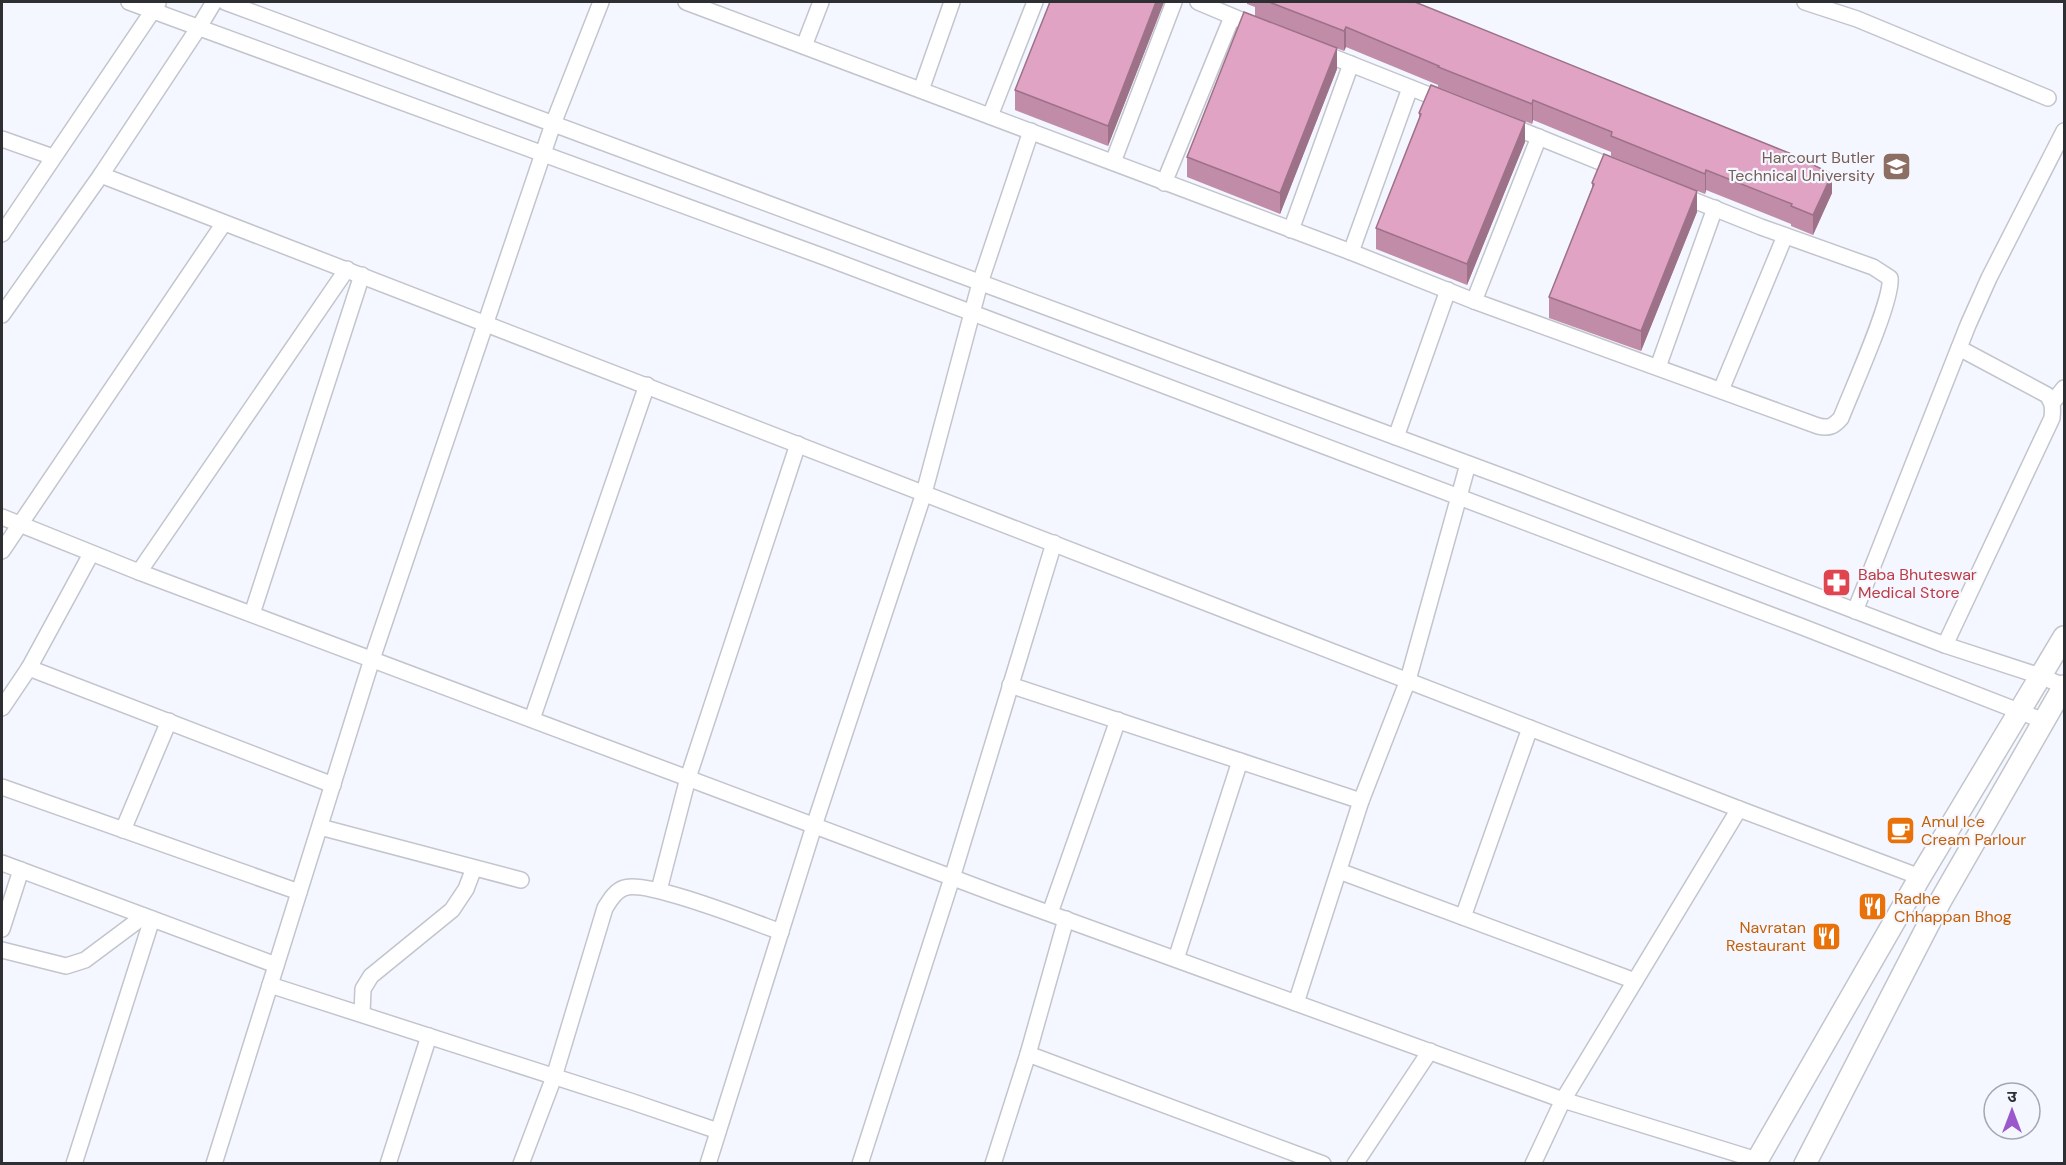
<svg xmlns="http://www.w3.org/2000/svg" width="2066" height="1165" font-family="'DM Sans','Noto Sans Devanagari',sans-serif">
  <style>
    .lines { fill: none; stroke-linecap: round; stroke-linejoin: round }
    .minor-casing { stroke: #c2c5cc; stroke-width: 18 }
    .secondary-casing { stroke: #c2c5cc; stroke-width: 24 }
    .minor { stroke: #fff; stroke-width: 15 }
    .secondary { stroke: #fff; stroke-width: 21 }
    .wall { fill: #c18ca8 }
    .shaded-wall { fill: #9d7288 }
    .building { fill: #e0a3c3; stroke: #9d7288; stroke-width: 1.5 }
    .labels { text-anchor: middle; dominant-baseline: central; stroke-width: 4.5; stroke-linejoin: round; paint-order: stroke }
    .education-label { font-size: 16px; fill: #785e54; stroke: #f4f7ff; text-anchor: end }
    .health-label { font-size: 16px; fill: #be3a42; stroke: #f4f7ff; text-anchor: start }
    .food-label { font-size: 16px; fill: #c56008; stroke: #f4f7ff; text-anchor: start }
  </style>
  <rect width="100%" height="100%" fill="#f4f7ff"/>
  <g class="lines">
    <defs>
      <g id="minor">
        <path d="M 129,2 L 827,258 L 1800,626 L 2044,721"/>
        <path d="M 225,2 L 1520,483 L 1945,645 L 2040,676 L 2064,686"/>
        <path d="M 686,2 L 1351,252 L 1474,301 L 1818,426 C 1829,429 1834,426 1841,418 C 1851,392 1893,300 1890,278 L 1873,267 L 1761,227 L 1678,194"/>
        <path d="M 1198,2 L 1260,28"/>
        <path d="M 1805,2 L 1857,19 L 2048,98"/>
        <path d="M 804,46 L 821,2"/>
        <path d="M 1318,51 L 1444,101"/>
        <path d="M 921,90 L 952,2"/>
        <path d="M 990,116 L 1035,2"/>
        <path d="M 1506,124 L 1620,170"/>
        <path d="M 2,139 L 53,157"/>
        <path d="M 1113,162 L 1174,2"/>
        <path d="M 101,175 L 1739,809 L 1920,877"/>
        <path d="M 1164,183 L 1232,17"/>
        <path d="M 1291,230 L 1351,64"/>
        <path d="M 2,234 L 158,3"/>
        <path d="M 1351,252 L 1410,88"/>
        <path d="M 1474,301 L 1539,137"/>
        <path d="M 2,315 L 101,175 L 199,27 L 214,2"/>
        <path d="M 1658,367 L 1715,208"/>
        <path d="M 1721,390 L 1785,236"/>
        <path d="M 2053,402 L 2064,388"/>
        <path d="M 1396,437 L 1448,290"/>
        <path d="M 2,517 L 139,572 L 1004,897 L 1563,1100 L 1757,1160"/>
        <path d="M 2,551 L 224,223"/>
        <path d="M 139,572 L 347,269"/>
        <path d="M 1855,611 L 1968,325 L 1989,278 L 2064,131"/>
        <path d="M 252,614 L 362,275"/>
        <path d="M 1945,645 L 2052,418 C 2053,408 2053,403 2047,395 L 1959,348"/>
        <path d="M 29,668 L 333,785"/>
        <path d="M 1010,685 L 1361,801"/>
        <path d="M 2,708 L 29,668 L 91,554"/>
        <path d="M 532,719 L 647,385"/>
        <path d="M 2,787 L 299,892"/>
        <path d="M 320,827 L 521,880"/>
        <path d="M 123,830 L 169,721"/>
        <path d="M 2,863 L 276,965"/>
        <path d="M 1339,871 L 1635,981"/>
        <path d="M 659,890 L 688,778 L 798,444"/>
        <path d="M 1050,913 L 1118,720"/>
        <path d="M 1463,917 L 1530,728"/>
        <path d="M 2,929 L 21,870"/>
        <path d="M 2,950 L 66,966 L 85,960 L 144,916"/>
        <path d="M 1176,959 L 1240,761"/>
        <path d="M 270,985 L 630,1101 L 718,1131"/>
        <path d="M 1296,1003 L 1361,801 L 1408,680 L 1468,464"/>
        <path d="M 362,1014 L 363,989 L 371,976 L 452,910 L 466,889 L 474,868"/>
        <path d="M 1028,1054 L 1323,1164"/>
        <path d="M 74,1164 L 152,919"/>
        <path d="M 214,1164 L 372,659 L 553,124 L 601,2"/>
        <path d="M 388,1164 L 429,1036"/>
        <path d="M 521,1164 L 554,1077 L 605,908 C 610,900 615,891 624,888 C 646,879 753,922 781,932"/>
        <path d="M 708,1164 L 814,826 L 924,493 L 980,283 L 1031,131"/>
        <path d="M 860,1164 L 952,878 L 1054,543"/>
        <path d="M 993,1164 L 1028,1054 L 1066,919"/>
        <path d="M 1355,1164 L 1430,1051"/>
        <path d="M 1533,1164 L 1563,1100 L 1739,809"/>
      </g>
      <g id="secondary">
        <path d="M 1755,1164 L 1920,877 L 2064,637"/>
        <path d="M 1805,1164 L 1941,900 L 2064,686"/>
      </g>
    </defs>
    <!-- minor casing -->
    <use href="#minor" class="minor-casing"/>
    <!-- secondary casing -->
    <use href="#secondary" class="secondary-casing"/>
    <!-- minor -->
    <use href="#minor" class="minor"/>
    <!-- secondary -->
    <use href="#secondary" class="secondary"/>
  </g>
  <!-- wall -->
  <g class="wall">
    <path d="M 1050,2 L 1164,2 L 1108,146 L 1015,110 L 1015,90 Z"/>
    <path d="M 1247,2 L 1415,2 L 1832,193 L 1813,235 L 1791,226 L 1791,224 L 1706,190 L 1705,194 L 1611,156 L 1611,152 L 1533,120 L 1532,124 L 1438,87 L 1438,85 L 1346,47 L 1344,51 L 1255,16 L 1255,7 L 1247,4 Z"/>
    <path d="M 1337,69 L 1280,214 L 1187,177 L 1187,157 Z"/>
    <path d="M 1419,113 L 1525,142 L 1467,285 L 1376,249 L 1376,228 L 1419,119 Z"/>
    <path d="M 1592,183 L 1697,212 L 1641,351 L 1549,318 L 1549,297 L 1592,188 Z"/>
  </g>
  <!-- shaded-wall -->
  <g class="shaded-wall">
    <path d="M 1156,2 L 1164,2 L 1108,146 L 1108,126 Z"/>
    <path d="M 1346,27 L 1346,47 L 1344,51 L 1344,31 Z"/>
    <path d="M 1337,48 L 1337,69 L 1280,214 L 1280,193 Z"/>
    <path d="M 1533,100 L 1533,120 L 1532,124 L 1532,104 Z"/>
    <path d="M 1525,122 L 1525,142 L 1467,285 L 1467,264 Z"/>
    <path d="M 1706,170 L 1706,190 L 1705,194 L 1705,174 Z"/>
    <path d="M 1832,174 L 1832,193 L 1813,235 L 1813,215 Z"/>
    <path d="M 1697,191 L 1697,212 L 1641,351 L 1641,331 Z"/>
  </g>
  <!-- building -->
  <g class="building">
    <path d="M 1050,2 L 1156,2 L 1108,126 L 1015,90 Z"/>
    <path d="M 1269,2 L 1415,2 L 1789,153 L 1832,174 L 1813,215 L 1791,206 L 1792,204 L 1706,170 L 1705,174 L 1611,136 L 1612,132 L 1533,100 L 1532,104 L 1438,67 L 1439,66 L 1346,27 L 1344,31 Z"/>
    <path d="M 1244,12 L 1337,48 L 1280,193 L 1187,157 Z"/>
    <path d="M 1431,85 L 1525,122 L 1467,264 L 1376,228 L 1421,114 L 1419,113 Z"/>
    <path d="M 1604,154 L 1697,191 L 1641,331 L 1549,297 L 1594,184 L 1592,183 Z"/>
  </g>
  <!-- icons -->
  <defs>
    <symbol id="university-square" viewBox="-11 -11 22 22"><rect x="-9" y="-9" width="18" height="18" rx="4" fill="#8d6e63" stroke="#f4f7ff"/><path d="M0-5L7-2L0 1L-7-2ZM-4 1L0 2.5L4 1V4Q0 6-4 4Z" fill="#fff"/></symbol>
    <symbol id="pharmacy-square" viewBox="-11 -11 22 22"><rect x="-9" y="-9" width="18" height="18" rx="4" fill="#e0444e" stroke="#f4f7ff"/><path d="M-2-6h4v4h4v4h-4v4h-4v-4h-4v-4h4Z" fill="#fff"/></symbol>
    <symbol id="cafe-square" viewBox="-11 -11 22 22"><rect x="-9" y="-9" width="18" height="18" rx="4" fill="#e8710a" stroke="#f4f7ff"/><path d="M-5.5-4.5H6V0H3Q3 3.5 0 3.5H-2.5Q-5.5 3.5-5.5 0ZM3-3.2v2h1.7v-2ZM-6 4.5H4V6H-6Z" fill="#fff"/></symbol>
    <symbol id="restaurant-square" viewBox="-11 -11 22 22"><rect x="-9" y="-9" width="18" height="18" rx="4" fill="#e8710a" stroke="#f4f7ff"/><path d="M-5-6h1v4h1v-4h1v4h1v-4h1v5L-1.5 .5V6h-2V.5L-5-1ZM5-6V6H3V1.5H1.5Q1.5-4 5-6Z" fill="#fff"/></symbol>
  </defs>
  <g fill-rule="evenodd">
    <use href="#university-square" x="1880" y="150" width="33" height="33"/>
    <use href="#pharmacy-square" x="1820" y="566" width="33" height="33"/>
    <use href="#cafe-square" x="1884" y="814" width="33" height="33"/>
    <use href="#restaurant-square" x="1856" y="890" width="33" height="33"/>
    <use href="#restaurant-square" x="1810" y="920" width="33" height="33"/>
  </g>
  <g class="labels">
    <!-- education labels -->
    <g class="education-label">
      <text x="1875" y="157">Harcourt Butler<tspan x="1875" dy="18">Technical University</tspan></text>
    </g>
    <!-- health labels -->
    <g class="health-label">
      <text x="1858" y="574">Baba Bhuteswar<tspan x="1858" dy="18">Medical Store</tspan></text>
    </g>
    <!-- food labels -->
    <g class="food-label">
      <text x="1921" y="821">Amul Ice<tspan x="1921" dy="18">Cream Parlour</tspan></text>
      <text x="1894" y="898">Radhe<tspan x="1894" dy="18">Chhappan Bhog</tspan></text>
      <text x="1806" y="927" text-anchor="end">Navratan<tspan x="1806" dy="18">Restaurant</tspan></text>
    </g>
  </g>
  <!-- border -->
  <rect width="2066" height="1165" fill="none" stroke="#2e2f32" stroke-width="6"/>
  <!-- north arrow -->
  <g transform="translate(2012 1111)"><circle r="28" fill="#f4f7ff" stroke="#a5a7ad" stroke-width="1.5"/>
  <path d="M0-4.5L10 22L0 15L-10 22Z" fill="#9b58cd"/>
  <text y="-9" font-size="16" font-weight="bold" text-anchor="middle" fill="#2e2f32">उ</text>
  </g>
</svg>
